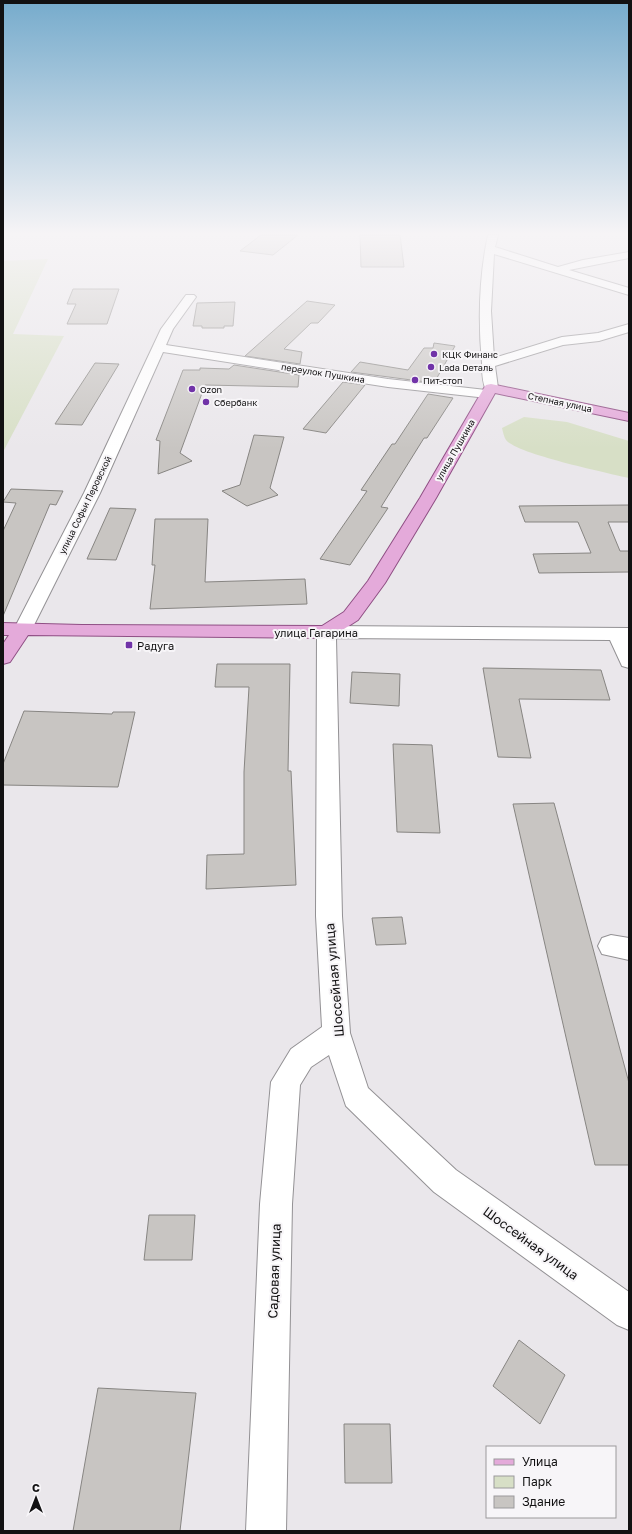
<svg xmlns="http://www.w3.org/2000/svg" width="632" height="1534" font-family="'Golos Text',sans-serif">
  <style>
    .green { fill: #d7dfc6 }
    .building { fill: #c8c5c2; stroke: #878582 }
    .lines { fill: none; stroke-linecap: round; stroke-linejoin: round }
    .minor-casing { stroke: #939194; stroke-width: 2 }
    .major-casing { stroke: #8f4f84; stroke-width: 2 }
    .minor { fill: #fff; fill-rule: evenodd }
    .major { fill: #e4aada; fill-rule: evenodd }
    .poi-dot { fill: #7133a8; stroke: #f7f5f8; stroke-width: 1.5 }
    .labels { text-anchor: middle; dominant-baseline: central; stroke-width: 4; stroke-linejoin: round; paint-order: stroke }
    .far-poi-label { font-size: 9px; fill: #121112; stroke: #f7f5f8; text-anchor: start }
    .far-street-label { font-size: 9px; fill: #121112; stroke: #f7f5f8 }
    .street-label { font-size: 11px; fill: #121112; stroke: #f7f5f8 }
    .poi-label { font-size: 11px; fill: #121112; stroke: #f7f5f8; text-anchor: start }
    .near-street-label { font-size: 13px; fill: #121112; stroke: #f7f5f8 }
  </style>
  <rect width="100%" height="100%" fill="#eae7eb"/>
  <!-- green -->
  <g class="green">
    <path d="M 48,259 L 13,334 L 64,336 L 3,452 L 3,261 Z"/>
    <path d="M 524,417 L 567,422 L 629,441 L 629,478 C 608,473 517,454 506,440 C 504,437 503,432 502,428 Z"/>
  </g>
  <!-- building -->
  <g class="building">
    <path d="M 261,235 L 298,235 L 273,255 L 240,251 Z"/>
    <path d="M 360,235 L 400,235 L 404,267 L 361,267 Z"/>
    <path d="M 73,289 L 119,289 L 107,324 L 67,324 L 76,304 L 67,304 Z"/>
    <path d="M 307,301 L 335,305 L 318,323 L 311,323 L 284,349 L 302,352 L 300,364 L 245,356 Z"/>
    <path d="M 235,302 L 233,326 L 224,326 L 224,328 L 202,328 L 202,326 L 193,326 L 197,303 Z"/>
    <path d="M 434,343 L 455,346 L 434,383 L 351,372 L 360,362 L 408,370 L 424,348 L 433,348 Z"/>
    <path d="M 95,363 L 119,364 L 82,425 L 55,424 Z"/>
    <path d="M 234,365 L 299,375 L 298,387 L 205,385 L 180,453 L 192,461 L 158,474 L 160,441 L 156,440 L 183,370 L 200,370 L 200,368 L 229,369 Z"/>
    <path d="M 343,382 L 365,385 L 326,433 L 303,429 Z"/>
    <path d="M 428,394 L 453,398 L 427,438 L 424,438 L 381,507 L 388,508 L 350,565 L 320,559 L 367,491 L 361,490 L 392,444 L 395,444 Z"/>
    <path d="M 254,435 L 284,437 L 270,488 L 278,495 L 247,506 L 222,491 L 240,485 Z"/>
    <path d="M 11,489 L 63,491 L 56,505 L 50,504 L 3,616 L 3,531 L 16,503 L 3,502 Z"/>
    <path d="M 629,505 L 629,522 L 608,522 L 620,551 L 629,551 L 629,572 L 539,573 L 533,554 L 591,553 L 578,522 L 525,522 L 519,506 Z"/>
    <path d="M 110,508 L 136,509 L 116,560 L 87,559 Z"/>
    <path d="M 155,519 L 208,519 L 205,582 L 305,579 L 307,604 L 150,609 L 155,565 L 152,565 Z"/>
    <path d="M 217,664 L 290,664 L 288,771 L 291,771 L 296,885 L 206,889 L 207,855 L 244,854 L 244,772 L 249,687 L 215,687 Z"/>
    <path d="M 483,668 L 601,670 L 610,700 L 519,699 L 531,758 L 498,757 Z"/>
    <path d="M 352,672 L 400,674 L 399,706 L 350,703 Z"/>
    <path d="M 24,711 L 112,714 L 113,712 L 135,712 L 118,787 L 3,785 L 3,764 Z"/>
    <path d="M 393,744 L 432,745 L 440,833 L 397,832 Z"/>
    <path d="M 554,803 L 629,1083 L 629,1165 L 595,1165 L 513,804 Z"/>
    <path d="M 402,917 L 406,944 L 376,945 L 372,918 Z"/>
    <path d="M 149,1215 L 195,1215 L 192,1260 L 144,1260 Z"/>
    <path d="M 519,1340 L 565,1375 L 540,1424 L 493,1386 Z"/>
    <path d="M 98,1388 L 196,1393 L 180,1531 L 73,1531 Z"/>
    <path d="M 344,1424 L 390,1424 L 392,1483 L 345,1483 Z"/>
  </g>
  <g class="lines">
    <defs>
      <g id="minor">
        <path d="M 488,235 L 498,235 L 495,247 L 558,267 L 583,260 L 629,252 L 629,258 L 569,270 L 629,288 L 629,295 L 494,254 L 491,311 L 494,358 L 562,337 L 598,333 L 629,324 L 629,332 L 599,341 L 563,345 L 495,366 L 498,388 L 496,391 L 492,392 L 494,394 L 492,397 L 487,398 L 388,387 L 163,352 L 100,493 L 30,633 L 23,635 L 16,633 L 14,629 L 84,493 L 161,329 L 186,295 L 194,295 L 196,297 L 173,329 L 166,345 L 388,379 L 486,390 C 482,382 482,371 482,363 C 478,320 479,277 488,235 Z"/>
        <path d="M 326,626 L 629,628 L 629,668 L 622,666 L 610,640 L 336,638 L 342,916 L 350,1033 L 368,1088 L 456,1170 L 629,1292 L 629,1330 L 617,1325 L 434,1192 L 346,1106 L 329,1055 L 311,1067 L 300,1085 L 292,1204 L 286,1531 L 246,1531 L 260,1204 L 271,1082 L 291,1049 L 322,1027 L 316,916 L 317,632 L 319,628 Z"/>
        <path d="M 611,935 L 629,938 L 629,960 L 602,954 L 598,946 L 602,938 Z"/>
      </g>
      <path id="major" d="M 491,384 L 629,413 L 629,421 L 495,393 L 436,498 L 385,583 L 358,620 L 333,636 L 326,638 L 28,635 L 10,662 L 3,664 L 3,644 L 9,635 L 3,635 L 3,623 L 82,625 L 322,626 L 344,612 L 368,581 L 420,498 L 484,388 L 486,385 Z"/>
    </defs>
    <!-- minor casing -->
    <use href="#minor" class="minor-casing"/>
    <!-- major casing -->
    <use href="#major" class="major-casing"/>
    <!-- minor -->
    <use href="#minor" class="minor"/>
    <!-- major -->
    <use href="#major" class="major"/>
  </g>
  <!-- sky -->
  <linearGradient id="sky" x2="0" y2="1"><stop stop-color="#76abcc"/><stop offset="0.52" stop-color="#f6f4f6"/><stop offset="1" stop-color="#f6f4f6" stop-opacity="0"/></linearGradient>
  <rect width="632" height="449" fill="url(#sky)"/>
  <!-- markers -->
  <g class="poi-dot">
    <circle cx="434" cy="354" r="4"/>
    <circle cx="431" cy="367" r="4"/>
    <circle cx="415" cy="380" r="4"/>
    <circle cx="192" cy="389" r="4"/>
    <circle cx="206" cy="402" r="4"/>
    <rect x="125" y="641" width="8" height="8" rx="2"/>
  </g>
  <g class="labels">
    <!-- far-poi labels -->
    <g class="far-poi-label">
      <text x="442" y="354">КЦК Финанс</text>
      <text x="439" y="367">Lada Dеталь</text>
      <text x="423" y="380">Пит-стоп</text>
      <text x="200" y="389">Ozon</text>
      <text x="214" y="402">Сбербанк</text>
    </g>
    <!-- far-street labels -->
    <g class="far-street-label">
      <text transform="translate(323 373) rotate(9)">переулок Пушкина</text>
      <text transform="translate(560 402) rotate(12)">Степная улица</text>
      <text transform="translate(455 450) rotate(-60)">улица Пушкина</text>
      <text transform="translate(85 505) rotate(-64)">улица Софьи Перовской</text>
    </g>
    <!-- street labels -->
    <g class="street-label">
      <text x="316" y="632">улица Гагарина</text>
    </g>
    <!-- poi labels -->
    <g class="poi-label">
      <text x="137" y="645">Радуга</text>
    </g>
    <!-- near-street labels -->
    <g class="near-street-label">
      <text transform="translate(334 980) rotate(-95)">Шоссейная улица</text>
      <text transform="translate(531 1243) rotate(36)">Шоссейная улица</text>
      <text transform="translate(274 1271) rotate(-88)">Садовая улица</text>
    </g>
  </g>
  <!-- border -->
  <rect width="632" height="1534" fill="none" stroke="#121112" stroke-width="8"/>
  <!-- legend -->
  <rect x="486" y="1446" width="130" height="72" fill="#f7f5f8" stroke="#9b9a9c"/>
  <rect x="494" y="1459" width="20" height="6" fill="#e4aada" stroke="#9b9a9c"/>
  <text x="522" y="1466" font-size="12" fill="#121112">Улица</text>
  <rect x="494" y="1476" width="20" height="12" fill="#d7dfc6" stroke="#9b9a9c"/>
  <text x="522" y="1486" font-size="12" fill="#121112">Парк</text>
  <rect x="494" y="1496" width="20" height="12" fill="#c8c5c2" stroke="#9b9a9c"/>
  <text x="522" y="1506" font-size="12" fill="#121112">Здание</text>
  <!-- north arrow -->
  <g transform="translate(36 1498)" stroke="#f7f5f8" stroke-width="3" paint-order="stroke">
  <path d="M0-3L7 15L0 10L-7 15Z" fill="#121112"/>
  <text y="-6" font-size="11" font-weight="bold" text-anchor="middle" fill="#121112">С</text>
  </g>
</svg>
